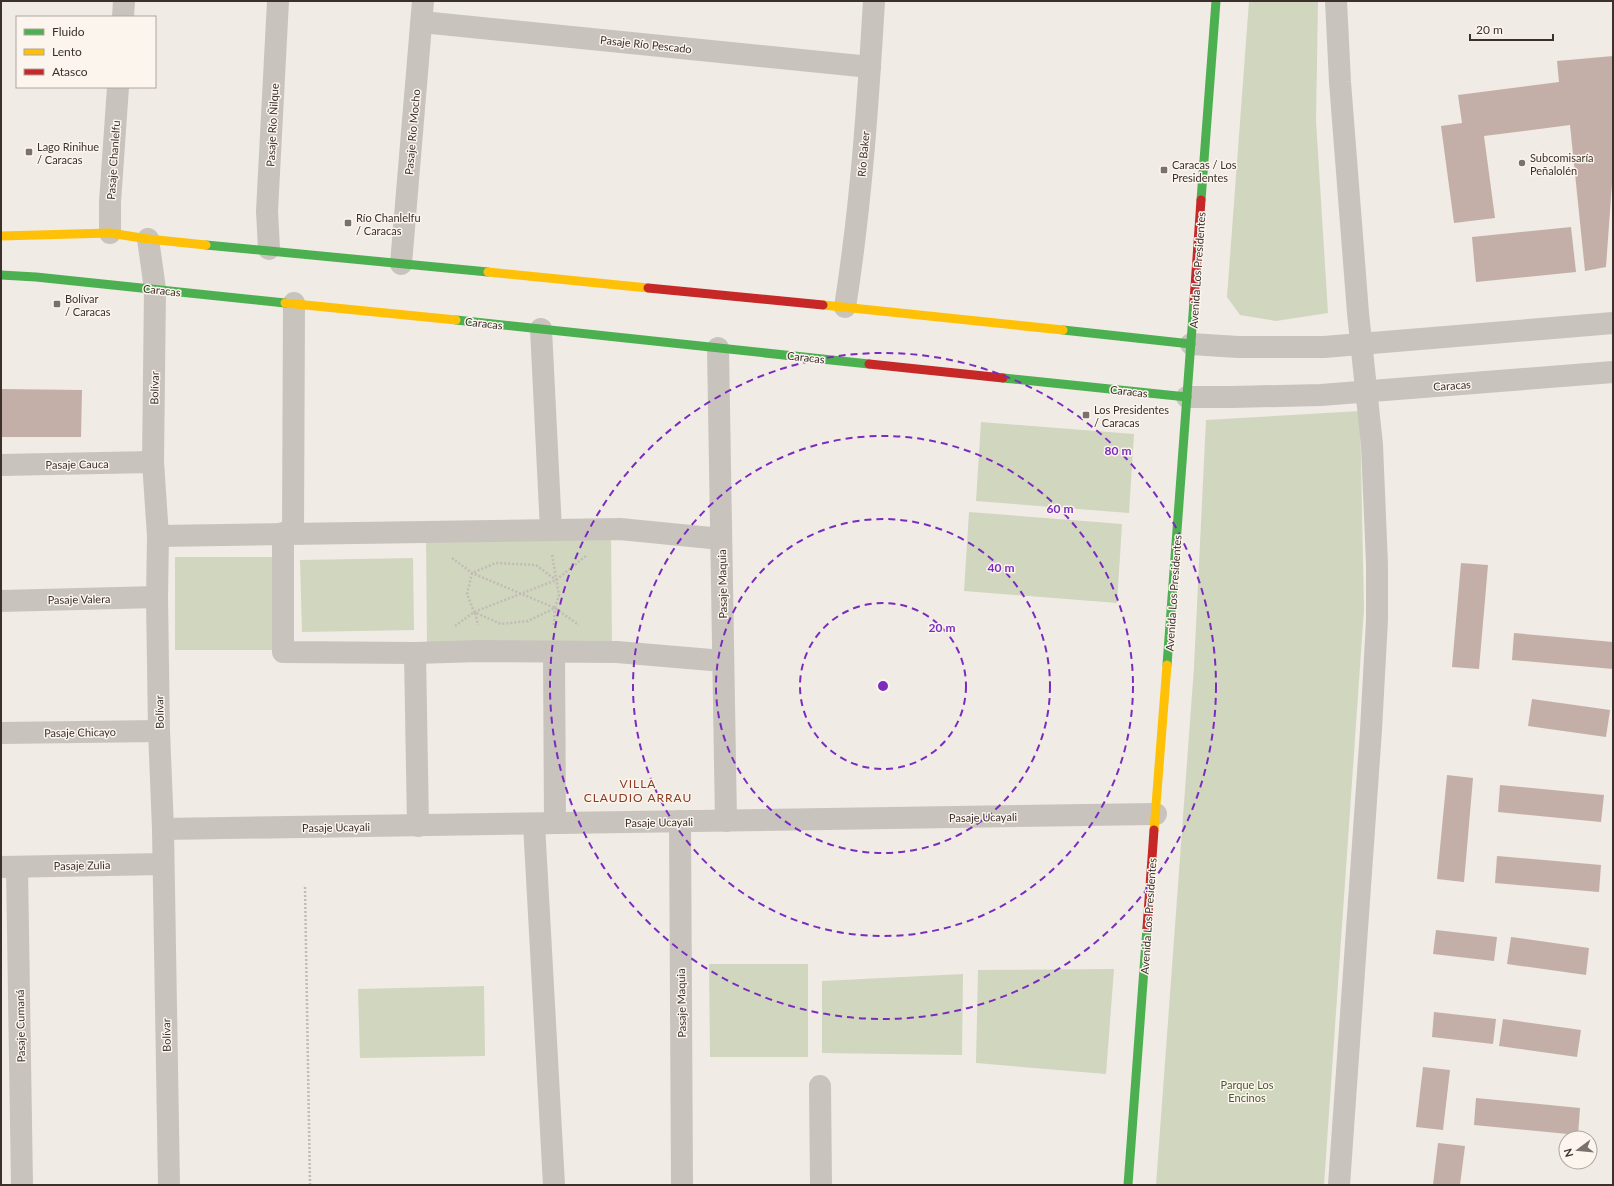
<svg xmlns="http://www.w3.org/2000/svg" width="1614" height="1186" font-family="Lato,sans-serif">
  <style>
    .green { fill: #d1d6bf }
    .building { fill: #c3afa7 }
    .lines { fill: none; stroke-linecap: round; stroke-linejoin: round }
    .path { stroke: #c2bbb6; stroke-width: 2.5; stroke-dasharray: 2 2; stroke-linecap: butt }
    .street { stroke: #c9c3be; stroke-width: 22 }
    .fast { stroke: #4caf50; stroke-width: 9 }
    .slow { stroke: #ffc107; stroke-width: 9 }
    .jam { stroke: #c62828; stroke-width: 9 }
    .ring { fill: none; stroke: #7b2cbf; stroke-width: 2; stroke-dasharray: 7 5 }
    .poi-dot { fill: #7a716c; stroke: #fbf5ee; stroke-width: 1.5 }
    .labels { text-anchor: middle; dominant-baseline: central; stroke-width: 3; stroke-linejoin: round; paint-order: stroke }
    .street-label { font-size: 11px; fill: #3b302b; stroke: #fbf5ee }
    .poi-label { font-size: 11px; fill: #3b302b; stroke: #fbf5ee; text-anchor: start }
    .park-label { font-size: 11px; fill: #4a5a2e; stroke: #fbf5ee }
    .neighbourhood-label { font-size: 12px; letter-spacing: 1px; fill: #8c3b22; stroke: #fbf5ee }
    .centre { fill: #7b2cbf; stroke: #fbf5ee; stroke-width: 2 }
    .ring-label { font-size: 12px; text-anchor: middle; font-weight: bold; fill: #7b2cbf; stroke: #fbf5ee; stroke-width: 3; stroke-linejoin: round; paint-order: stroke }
  </style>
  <rect width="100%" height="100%" fill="#f0ebe5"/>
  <!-- green -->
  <g class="green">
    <path d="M 1249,1 L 1318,1 L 1316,121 L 1328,313 L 1276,321 L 1240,315 L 1227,297 Z"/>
    <path d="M 1360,411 L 1364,609 L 1324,1185 L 1156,1185 L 1194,667 L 1206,420 Z"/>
    <path d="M 981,422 L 1134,434 L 1129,513 L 976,501 Z"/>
    <path d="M 969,512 L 1122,524 L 1117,603 L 964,591 Z"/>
    <path d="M 611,534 L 612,646 L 427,647 L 426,535 Z"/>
    <rect x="175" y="557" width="98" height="93"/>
    <path d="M 413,558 L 414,630 L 302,632 L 300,560 Z"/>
    <path d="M 709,964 L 808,964 L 808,1057 L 710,1057 Z"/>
    <path d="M 1114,969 L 1106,1074 L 976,1063 L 978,970 Z"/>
    <path d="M 963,974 L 962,1055 L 822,1053 L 822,981 Z"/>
    <path d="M 484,986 L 485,1056 L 360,1058 L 358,989 Z"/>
  </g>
  <!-- building -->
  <g class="building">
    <path d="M 1613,56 L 1613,169 L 1606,267 L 1585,271 L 1570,125 L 1484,136 L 1495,218 L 1454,223 L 1441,126 L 1462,123 L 1458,95 L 1559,82 L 1557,61 Z"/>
    <path d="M 1571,227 L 1576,272 L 1476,282 L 1472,237 Z"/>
    <path d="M 1,389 L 82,390 L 81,437 L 1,437 Z"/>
    <path d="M 1461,563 L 1488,565 L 1479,669 L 1452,667 Z"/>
    <path d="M 1514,633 L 1613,642 L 1613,669 L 1512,660 Z"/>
    <path d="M 1532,699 L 1610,710 L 1606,737 L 1528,726 Z"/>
    <path d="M 1447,775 L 1473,778 L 1464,882 L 1437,879 Z"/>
    <path d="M 1500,785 L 1604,795 L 1601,822 L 1498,812 Z"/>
    <path d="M 1497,856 L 1601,865 L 1599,892 L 1495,883 Z"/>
    <path d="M 1436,930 L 1497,937 L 1494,961 L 1433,954 Z"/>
    <path d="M 1511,937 L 1589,948 L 1586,975 L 1507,964 Z"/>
    <path d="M 1434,1012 L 1496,1019 L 1493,1044 L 1432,1037 Z"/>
    <path d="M 1503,1019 L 1581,1030 L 1577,1057 L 1499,1046 Z"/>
    <path d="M 1423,1067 L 1450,1070 L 1443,1130 L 1416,1127 Z"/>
    <path d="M 1476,1098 L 1580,1108 L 1578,1135 L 1474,1125 Z"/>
    <path d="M 1438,1143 L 1465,1146 L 1460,1185 L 1433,1185 Z"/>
  </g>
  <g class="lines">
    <!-- path -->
    <g class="path">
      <path d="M 552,555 L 559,595 L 555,608 L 528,621 L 501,624 L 474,612 L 467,594 L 472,573 L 496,563 L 536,565 L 556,580"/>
      <path d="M 452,558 L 472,573 L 555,608 L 579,625"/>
      <path d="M 475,613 L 478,625"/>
      <path d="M 554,625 L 555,608"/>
      <path d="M 455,626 L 474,612 L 556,580 L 587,555"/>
      <path d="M 305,887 L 310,1185"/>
    </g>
    <!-- street -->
    <g class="street">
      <path d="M 1336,1 L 1340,82 L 1358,313 L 1372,445 L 1377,564 L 1377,620 L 1371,730 L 1339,1185"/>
      <path d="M 123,17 L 124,1"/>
      <path d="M 422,22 L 870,67"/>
      <path d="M 110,233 L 110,202 L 118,87"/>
      <path d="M 148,239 L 155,289 L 153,462 L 158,536 L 157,597 L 159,731 L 163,829 L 169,1185"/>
      <path d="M 269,249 L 267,211 L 278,1"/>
      <path d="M 401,264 L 423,1"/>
      <path d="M 845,307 C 861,206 868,103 874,1"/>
      <path d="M 541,329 L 551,530"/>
      <path d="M 1191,344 L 1238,347 L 1324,347 L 1613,323"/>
      <path d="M 718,348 L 726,821"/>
      <path d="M 1187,397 L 1232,397 L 1321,395 L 1613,372"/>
      <path d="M 1,465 L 153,462"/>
      <path d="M 283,533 L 283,652 L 415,653 L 479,651 L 617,652 L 723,661"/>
      <path d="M 293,533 L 294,303"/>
      <path d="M 158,536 L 620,529 L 721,539"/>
      <path d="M 1,601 L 157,597"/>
      <path d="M 554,652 L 555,823"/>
      <path d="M 415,653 L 418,826"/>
      <path d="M 1,733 L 159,731"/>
      <path d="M 680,821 L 682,1185"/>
      <path d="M 534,824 L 554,1185"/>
      <path d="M 163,829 L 1156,814"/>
      <path d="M 1,867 L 163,864"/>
      <path d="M 17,867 L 22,1185"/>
      <path d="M 820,1086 L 821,1185"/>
    </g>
    <!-- fast -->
    <g class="fast">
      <path d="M 1201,200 L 1216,1"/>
      <path d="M 206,245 L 488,272"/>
      <path d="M 1,275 L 36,277 L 285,303"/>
      <path d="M 456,320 L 869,364"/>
      <path d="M 1063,330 L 1191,344"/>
      <path d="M 1003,378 L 1187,397"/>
      <path d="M 1167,665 L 1194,301"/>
      <path d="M 1128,1185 L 1147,928"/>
    </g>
    <!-- slow -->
    <g class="slow">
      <path d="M 1,236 L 110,233 L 148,239 L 206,245"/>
      <path d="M 488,272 L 648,288"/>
      <path d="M 285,303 L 456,320"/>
      <path d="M 823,305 L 1063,330"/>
      <path d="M 1154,830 L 1167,665"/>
    </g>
    <!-- jam -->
    <g class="jam">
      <path d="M 648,288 L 823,305"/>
      <path d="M 1194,301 L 1201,200"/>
      <path d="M 869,364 L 1003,378"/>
      <path d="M 1147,928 L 1154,830"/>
    </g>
  </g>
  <!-- distance rings -->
  <g class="ring">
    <circle cx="883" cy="686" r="83"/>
    <circle cx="883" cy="686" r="167"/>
    <circle cx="883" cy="686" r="250"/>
    <circle cx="883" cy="686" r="333"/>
  </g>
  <!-- markers -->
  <g class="poi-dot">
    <rect x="25" y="148" width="8" height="8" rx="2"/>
    <circle cx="1522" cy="163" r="4"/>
    <rect x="1160" y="166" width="8" height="8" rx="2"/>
    <rect x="344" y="219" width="8" height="8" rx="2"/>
    <rect x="53" y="300" width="8" height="8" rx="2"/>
    <rect x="1082" y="411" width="8" height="8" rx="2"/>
  </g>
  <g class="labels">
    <!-- street labels -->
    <g class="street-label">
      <text transform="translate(646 44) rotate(6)">Pasaje Río Pescado</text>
      <text transform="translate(272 125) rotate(-87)">Pasaje Río Ñilque</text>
      <text transform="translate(412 132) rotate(-85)">Pasaje Río Mocho</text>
      <text transform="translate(863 154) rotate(-85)">Río Baker</text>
      <text transform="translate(113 160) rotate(-86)">Pasaje Chanlelfu</text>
      <text transform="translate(1197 270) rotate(-86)">Avenida Los Presidentes</text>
      <text transform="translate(162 290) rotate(6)">Caracas</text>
      <text transform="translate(484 323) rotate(6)">Caracas</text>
      <text transform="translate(806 357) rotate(6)">Caracas</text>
      <text transform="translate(1452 385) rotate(-4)">Caracas</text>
      <text transform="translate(154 388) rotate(-89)">Bolívar</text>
      <text transform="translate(1129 391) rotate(6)">Caracas</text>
      <text transform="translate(77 464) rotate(-1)">Pasaje Cauca</text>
      <text transform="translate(722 584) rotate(-91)">Pasaje Maquia</text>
      <text transform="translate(1173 593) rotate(-86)">Avenida Los Presidentes</text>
      <text transform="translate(79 599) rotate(-1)">Pasaje Valera</text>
      <text transform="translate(159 712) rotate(-91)">Bolívar</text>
      <text transform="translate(80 732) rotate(-1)">Pasaje Chicayo</text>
      <text transform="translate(983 817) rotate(-1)">Pasaje Ucayali</text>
      <text transform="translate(659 822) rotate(-1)">Pasaje Ucayali</text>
      <text transform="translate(336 827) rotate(-1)">Pasaje Ucayali</text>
      <text transform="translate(82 865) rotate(-1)">Pasaje Zulia</text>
      <text transform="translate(1148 916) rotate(-86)">Avenida Los Presidentes</text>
      <text transform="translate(681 1003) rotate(-91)">Pasaje Maquia</text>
      <text transform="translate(20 1026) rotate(-91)">Pasaje Cumaná</text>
      <text transform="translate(166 1035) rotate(-91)">Bolívar</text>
    </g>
    <!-- poi labels -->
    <g class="poi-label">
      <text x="37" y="146">Lago Rinihue<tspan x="37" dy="13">/ Caracas</tspan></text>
      <text x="1530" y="157">Subcomisaría<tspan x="1530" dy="13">Peñalolén</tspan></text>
      <text x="1172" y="164">Caracas / Los<tspan x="1172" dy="13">Presidentes</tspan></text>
      <text x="356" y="217">Río Chanlelfu<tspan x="356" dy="13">/ Caracas</tspan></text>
      <text x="65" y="298">Bolívar<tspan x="65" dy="13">/ Caracas</tspan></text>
      <text x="1094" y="409">Los Presidentes<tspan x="1094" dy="13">/ Caracas</tspan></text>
    </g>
    <!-- park labels -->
    <g class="park-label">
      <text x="1247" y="1084">Parque Los<tspan x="1247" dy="13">Encinos</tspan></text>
    </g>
    <!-- neighbourhood labels -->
    <g class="neighbourhood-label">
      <text x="638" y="783">VILLA<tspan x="638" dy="14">CLAUDIO ARRAU</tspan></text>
    </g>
  </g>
  <circle cx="883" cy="686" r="6" class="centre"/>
  <g class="ring-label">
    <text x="1118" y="455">80 m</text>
    <text x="1060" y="513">60 m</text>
    <text x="1001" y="572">40 m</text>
    <text x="942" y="632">20 m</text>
  </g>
  <!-- border -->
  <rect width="1614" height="1186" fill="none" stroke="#3b302b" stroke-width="4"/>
  <!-- legend -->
  <rect x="16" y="16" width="140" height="72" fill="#fbf5ee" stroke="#aea6a0"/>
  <rect x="24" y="29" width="20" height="6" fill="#4caf50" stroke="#aea6a0"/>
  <text x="52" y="36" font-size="12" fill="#3b302b">Fluido</text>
  <rect x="24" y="49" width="20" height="6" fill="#ffc107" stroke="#aea6a0"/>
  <text x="52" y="56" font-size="12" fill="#3b302b">Lento</text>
  <rect x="24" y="69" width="20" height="6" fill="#c62828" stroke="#aea6a0"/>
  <text x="52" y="76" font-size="12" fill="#3b302b">Atasco</text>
  <!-- north arrow -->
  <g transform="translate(1578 1150) rotate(254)"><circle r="19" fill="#fbf5ee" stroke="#aea6a0"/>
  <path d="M0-3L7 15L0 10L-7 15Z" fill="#7a716c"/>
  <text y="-6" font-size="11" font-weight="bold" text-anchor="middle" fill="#3b302b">N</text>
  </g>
  <!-- scale -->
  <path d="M1470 34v6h83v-6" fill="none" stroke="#3b302b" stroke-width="2"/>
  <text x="1476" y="34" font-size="12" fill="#3b302b" stroke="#fbf5ee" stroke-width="3" paint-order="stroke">20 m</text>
</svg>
